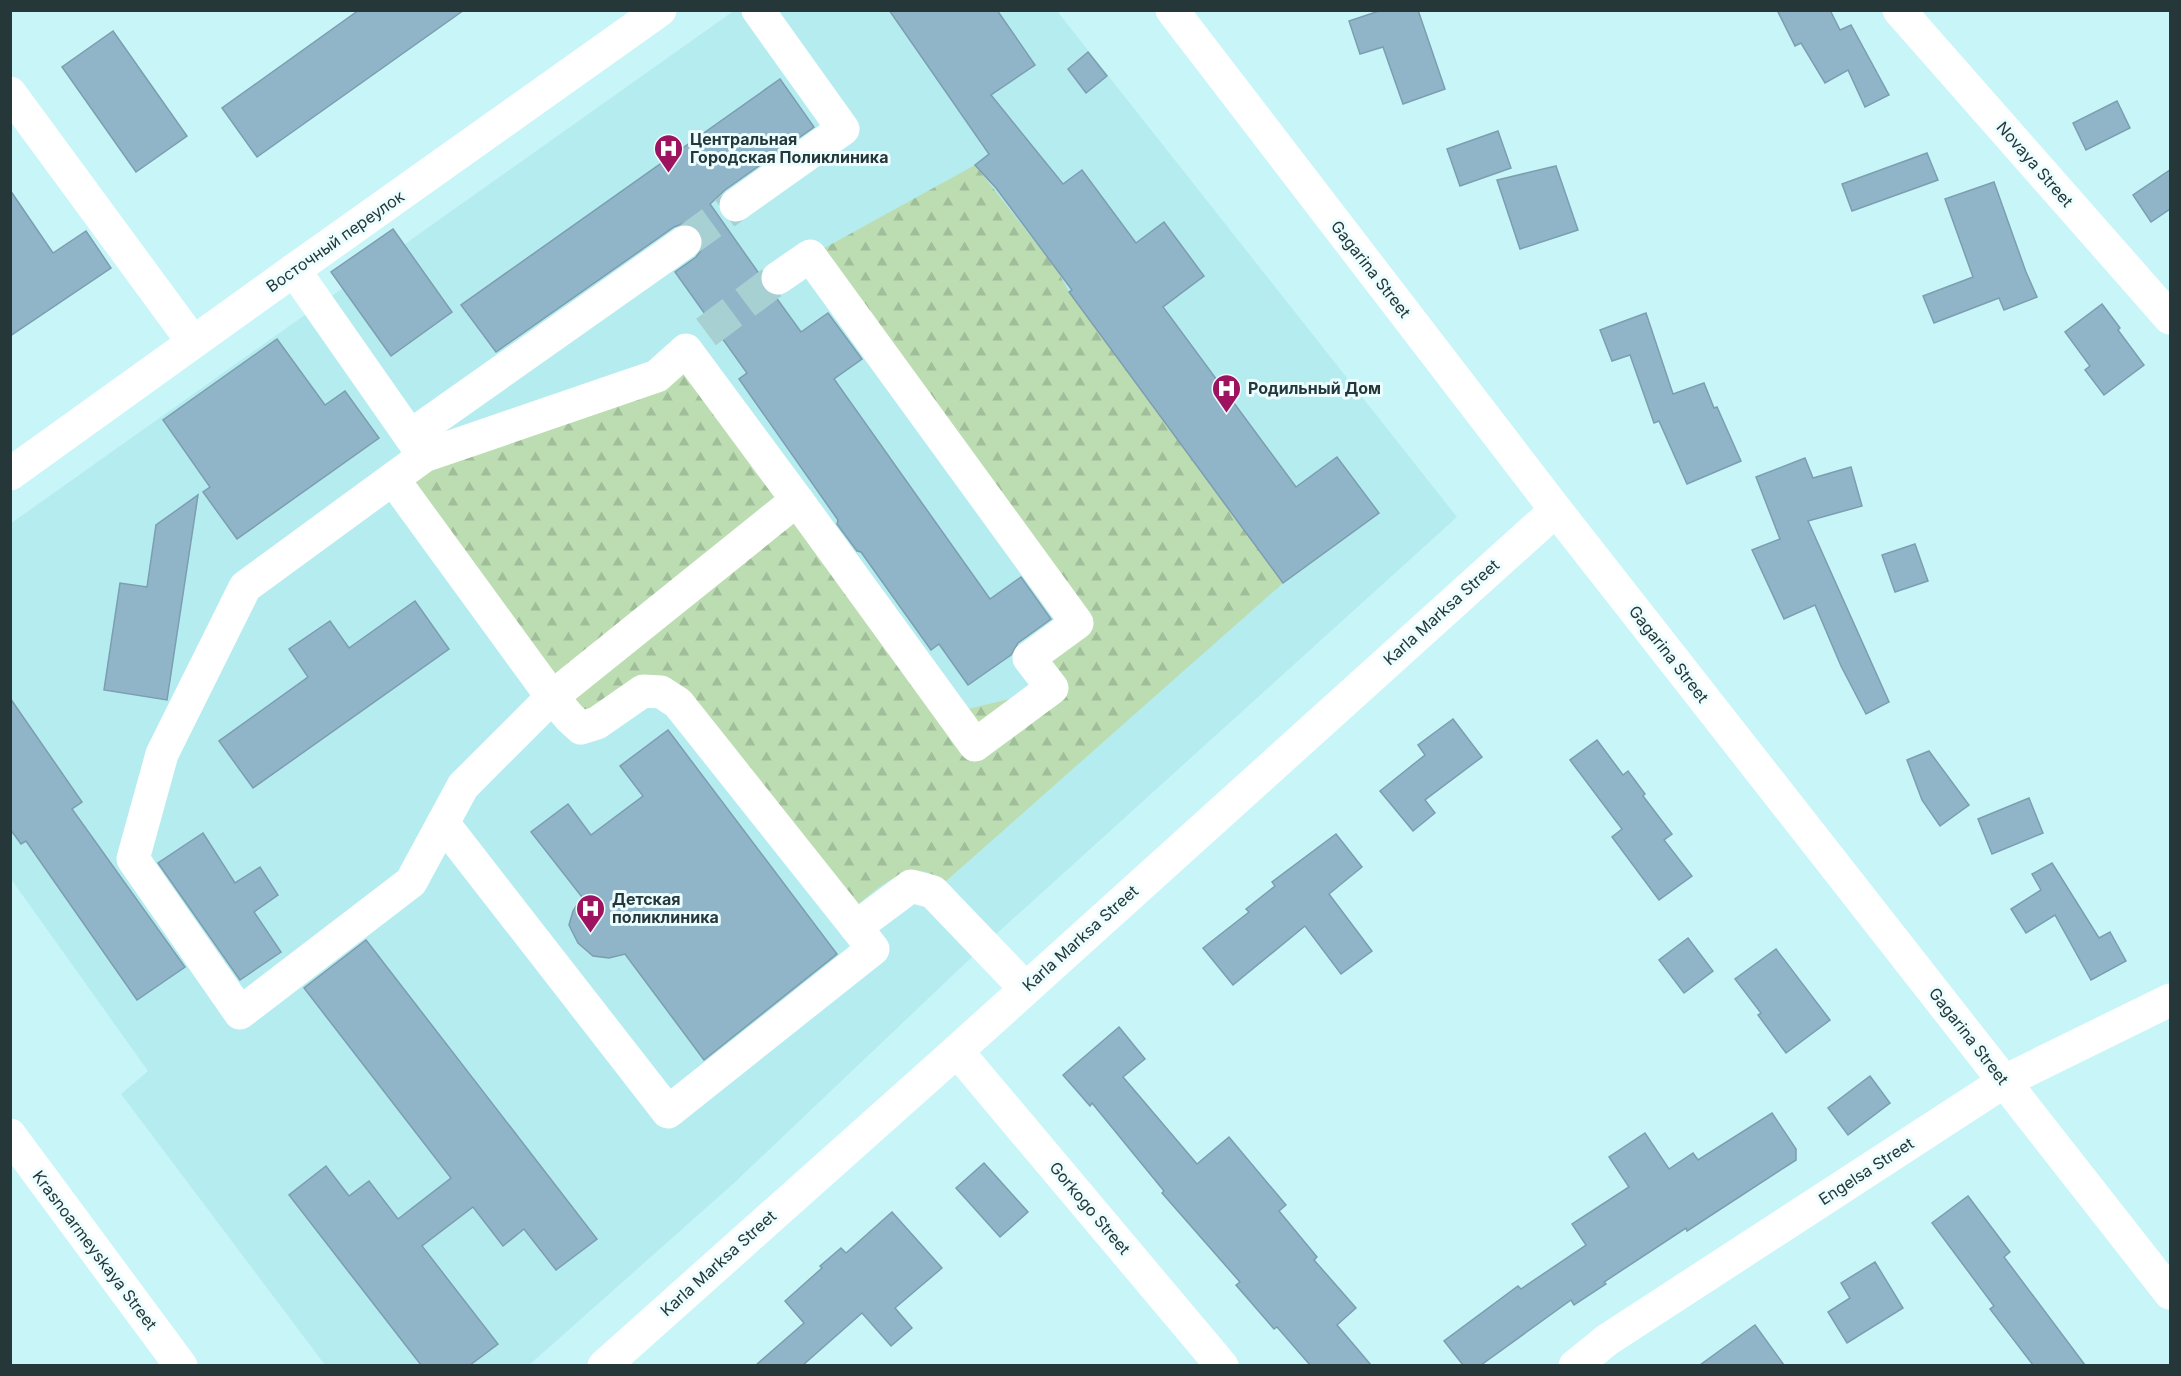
<svg xmlns="http://www.w3.org/2000/svg" width="2181" height="1376" font-family="Inter,sans-serif">
  <style>
    .built { fill: #b4ecef }
    .forest { fill: url(#forest-firs) }
    .building { fill: #91b5c8; stroke: #7b9eb0; stroke-width: 1.5 }
    .lines { fill: none; stroke-linecap: round; stroke-linejoin: round }
    .minor-tunnel { stroke: #a7d0d2; stroke-width: 33; stroke-dasharray: 33 16; stroke-linecap: butt }
    .minor { stroke: #fff; stroke-width: 33 }
    .labels { text-anchor: middle; dominant-baseline: central; stroke-width: 6; stroke-linejoin: round; paint-order: stroke }
    .poi-label { font-size: 16px; font-weight: bold; fill: #253738; stroke: #ebfdfe; text-anchor: start }
    .street-label { font-size: 16px; fill: #253738; stroke: #ebfdfe }
  </style>
  <defs>
    <pattern id="forest-firs" width="22" height="20" patternUnits="userSpaceOnUse" patternTransform="scale(1.5)"><rect width="22" height="20" fill="#bcddb2"/><path d="M5 1l3.5 6h-7zM16 11l3.5 6h-7z" fill="#a1be9a"/></pattern>
  </defs>
  <rect width="100%" height="100%" fill="#c8f6f8"/>
  <!-- built -->
  <path class="built" d="M 735,10 L 1057,11 L 1457,517 L 993,937 L 733,1184 L 528,1366 L 325,1365 L 121,1094 L 148,1071 L 11,879 L 10,524 Z"/>
  <!-- forest -->
  <path class="forest" d="M 975,165 L 1057,270 L 1069,292 L 1283,583 L 945,882 C 940,879 934,875 929,873 C 901,862 866,899 846,914 L 661,692 L 581,728 L 393,479 L 686,350 L 951,713 L 1051,689 L 1029,658 L 1077,623 L 810,256 Z"/>
  <!-- building -->
  <g class="building">
    <path d="M 359,10 L 464,10 L 257,157 L 222,108 Z"/>
    <path d="M 889,10 L 997,10 L 1035,65 L 991,95 L 1063,184 L 1082,170 L 1136,243 L 1164,222 L 1204,276 L 1163,307 L 1296,487 L 1337,457 L 1379,513 L 1283,583 L 1069,292 L 1072,290 L 996,188 L 975,165 L 989,154 Z"/>
    <path d="M 1382,10 L 1418,10 L 1445,89 L 1403,104 L 1383,47 L 1360,54 L 1349,21 Z"/>
    <path d="M 1777,10 L 1830,10 L 1840,30 L 1851,25 L 1889,95 L 1865,107 L 1848,70 L 1825,83 L 1801,43 L 1795,46 Z"/>
    <path d="M 113,31 L 187,136 L 136,172 L 62,67 Z"/>
    <path d="M 1088,52 L 1107,76 L 1086,93 L 1068,69 Z"/>
    <path d="M 780,79 L 814,127 L 725,190 L 710,204 L 760,275 L 759,280 L 763,289 L 769,295 L 775,296 L 801,332 L 828,313 L 862,359 L 834,379 L 990,599 L 1021,577 L 1051,619 L 1018,643 L 1011,655 L 968,685 L 939,644 L 931,650 L 861,552 L 857,551 L 837,524 L 838,520 L 739,379 L 747,373 L 675,272 L 696,257 L 702,249 L 704,240 L 700,231 L 693,225 L 684,223 L 674,227 L 496,352 L 461,305 Z"/>
    <path d="M 2117,101 L 2130,128 L 2086,150 L 2073,123 Z"/>
    <path d="M 1498,131 L 1511,168 L 1460,186 L 1447,149 Z"/>
    <path d="M 1927,153 L 1938,180 L 1852,211 L 1842,184 Z"/>
    <path d="M 1556,166 L 1578,230 L 1520,249 L 1497,180 Z"/>
    <path d="M 2170,170 L 2170,209 L 2151,222 L 2133,195 Z"/>
    <path d="M 1994,182 L 2026,272 L 2037,297 L 2004,310 L 1999,298 L 1934,323 L 1923,296 L 1973,277 L 1945,199 Z"/>
    <path d="M 10,190 L 53,253 L 86,231 L 111,268 L 10,336 Z"/>
    <path d="M 393,229 L 452,312 L 391,356 L 331,272 Z"/>
    <path d="M 2102,304 L 2120,328 L 2118,330 L 2144,365 L 2104,395 L 2085,370 L 2090,366 L 2065,332 Z"/>
    <path d="M 1646,313 L 1673,394 L 1704,383 L 1714,408 L 1717,407 L 1741,461 L 1687,484 L 1659,421 L 1654,423 L 1630,355 L 1612,361 L 1600,330 Z"/>
    <path d="M 277,339 L 325,405 L 345,391 L 379,438 L 237,539 L 203,492 L 210,487 L 163,420 Z"/>
    <path d="M 1805,458 L 1813,478 L 1851,467 L 1862,506 L 1808,521 L 1889,702 L 1866,714 L 1841,666 L 1815,605 L 1784,619 L 1752,550 L 1780,539 L 1756,477 Z"/>
    <path d="M 198,495 L 167,700 L 104,690 L 120,583 L 147,587 L 156,525 Z"/>
    <path d="M 1915,544 L 1928,581 L 1895,592 L 1882,555 Z"/>
    <path d="M 415,601 L 449,649 L 253,788 L 219,741 L 308,677 L 289,649 L 330,621 L 349,648 Z"/>
    <path d="M 10,698 L 82,802 L 72,809 L 185,967 L 137,1000 L 26,841 L 21,844 L 10,829 Z"/>
    <path d="M 1453,719 L 1482,757 L 1425,800 L 1435,813 L 1413,831 L 1380,791 L 1425,755 L 1418,745 Z"/>
    <path d="M 668,730 L 837,954 L 704,1060 L 625,954 L 609,958 L 593,956 L 578,943 L 569,925 L 573,911 L 582,897 L 531,832 L 568,804 L 591,835 L 643,796 L 620,766 Z"/>
    <path d="M 1597,740 L 1623,775 L 1628,771 L 1645,794 L 1643,796 L 1672,834 L 1664,840 L 1692,876 L 1659,900 L 1612,837 L 1622,829 L 1570,760 Z"/>
    <path d="M 1929,751 L 1969,805 L 1940,826 L 1922,800 L 1907,760 Z"/>
    <path d="M 2029,798 L 2043,833 L 1992,854 L 1978,819 Z"/>
    <path d="M 203,833 L 235,883 L 260,867 L 278,895 L 254,912 L 281,952 L 240,980 L 158,863 Z"/>
    <path d="M 1336,834 L 1362,867 L 1329,894 L 1372,951 L 1341,974 L 1305,926 L 1233,985 L 1203,948 L 1249,912 L 1246,909 L 1275,886 L 1272,882 Z"/>
    <path d="M 2052,863 L 2099,938 L 2110,932 L 2126,961 L 2091,980 L 2055,915 L 2026,933 L 2011,909 L 2041,890 L 2032,874 Z"/>
    <path d="M 1688,938 L 1713,971 L 1684,993 L 1659,960 Z"/>
    <path d="M 366,940 L 597,1239 L 556,1270 L 524,1229 L 503,1246 L 473,1207 L 422,1246 L 498,1344 L 470,1365 L 421,1365 L 289,1195 L 326,1166 L 349,1196 L 369,1181 L 398,1219 L 451,1178 L 304,988 Z"/>
    <path d="M 1776,949 L 1830,1020 L 1786,1053 L 1758,1015 L 1761,1013 L 1735,979 Z"/>
    <path d="M 1119,1027 L 1145,1059 L 1123,1077 L 1197,1164 L 1229,1137 L 1286,1205 L 1279,1211 L 1317,1257 L 1314,1260 L 1356,1308 L 1337,1325 L 1371,1365 L 1310,1365 L 1277,1327 L 1274,1329 L 1236,1285 L 1240,1282 L 1162,1193 L 1164,1191 L 1092,1103 L 1090,1106 L 1063,1075 Z"/>
    <path d="M 1870,1076 L 1890,1103 L 1848,1135 L 1828,1108 Z"/>
    <path d="M 1772,1113 L 1796,1149 L 1796,1160 L 1687,1231 L 1686,1228 L 1604,1282 L 1606,1284 L 1574,1305 L 1571,1300 L 1481,1365 L 1463,1365 L 1444,1341 L 1518,1286 L 1521,1289 L 1586,1245 L 1572,1224 L 1629,1187 L 1609,1157 L 1645,1133 L 1669,1169 L 1693,1153 L 1698,1160 Z"/>
    <path d="M 984,1163 L 1028,1212 L 1000,1237 L 956,1188 Z"/>
    <path d="M 1968,1196 L 2010,1252 L 2004,1257 L 2085,1365 L 2033,1365 L 1990,1309 L 1994,1306 L 1932,1223 Z"/>
    <path d="M 892,1212 L 942,1268 L 895,1308 L 912,1328 L 891,1346 L 862,1313 L 803,1365 L 756,1365 L 804,1323 L 785,1301 L 822,1268 L 820,1266 L 841,1248 L 846,1253 Z"/>
    <path d="M 1875,1262 L 1903,1308 L 1847,1343 L 1828,1312 L 1850,1298 L 1841,1283 Z"/>
    <path d="M 1755,1325 L 1784,1365 L 1700,1365 Z"/>
  </g>
  <g class="lines">
    <!-- minor-tunnel -->
    <g class="minor-tunnel">
      <path d="M 685,242 L 736,205"/>
      <path d="M 706,332 L 778,278"/>
    </g>
    <!-- minor -->
    <g class="minor">
      <path d="M 1172,10 L 1556,510 L 2170,1293"/>
      <path d="M 1899,10 L 2170,318"/>
      <path d="M 10,93 L 193,342"/>
      <path d="M 736,205 L 843,129 L 758,10"/>
      <path d="M 294,270 L 424,456 L 245,587 L 162,754 L 133,859 L 240,1013 L 411,882 L 463,786 L 552,697 L 797,500 L 686,350 L 657,376 L 424,456"/>
      <path d="M 778,278 L 810,256 L 1077,623 L 1029,658 L 1052,688 L 975,745 L 797,500"/>
      <path d="M 410,436 L 685,242"/>
      <path d="M 10,474 L 294,270 L 660,10"/>
      <path d="M 393,479 L 552,697 L 570,718 L 581,728 L 597,723 L 643,691 L 661,692 L 678,703 L 856,927"/>
      <path d="M 443,823 L 668,1112 L 873,949 L 856,927 L 911,886 L 933,892 L 1025,988"/>
      <path d="M 957,1051 L 1222,1366"/>
      <path d="M 10,1135 L 181,1366"/>
      <path d="M 604,1366 L 957,1051 L 1556,510"/>
      <path d="M 1575,1366 L 1607,1340 L 2005,1081 L 2170,1000"/>
    </g>
  </g>
  <!-- icons -->
  <defs>
    <symbol id="hospital-pin" viewBox="-11 -11 22 30"><path d="M0 17L-7.5 6A9.5 9.5 0 1 1 7.5 6Z" fill="#9e1360" stroke="#ebfdfe"/><path d="M-5-5h3v3.5h4V-5h3V5h-3V1.5h-4V5h-3Z" fill="#fff"/></symbol>
  </defs>
  <g fill-rule="evenodd">
    <use href="#hospital-pin" x="652" y="132" width="33" height="45"/>
    <use href="#hospital-pin" x="1210" y="372" width="33" height="45"/>
    <use href="#hospital-pin" x="574" y="892" width="33" height="45"/>
  </g>
  <g class="labels">
    <!-- poi labels -->
    <g class="poi-label">
      <text x="690" y="139">Центральная<tspan x="690" dy="18">Городская Поликлиника</tspan></text>
      <text x="1248" y="388">Родильный Дом</text>
      <text x="612" y="899">Детская<tspan x="612" dy="18">поликлиника</tspan></text>
    </g>
    <!-- street labels -->
    <g class="street-label">
      <text transform="translate(2035 164) rotate(49)">Novaya Street</text>
      <text transform="translate(335 241) rotate(-35)">Восточный переулок</text>
      <text transform="translate(1371 269) rotate(52)">Gagarina Street</text>
      <text transform="translate(1441 612) rotate(-42)">Karla Marksa Street</text>
      <text transform="translate(1669 654) rotate(52)">Gagarina Street</text>
      <text transform="translate(1080 938) rotate(-42)">Karla Marksa Street</text>
      <text transform="translate(1969 1036) rotate(52)">Gagarina Street</text>
      <text transform="translate(1866 1171) rotate(-33)">Engelsa Street</text>
      <text transform="translate(1090 1208) rotate(50)">Gorkogo Street</text>
      <text transform="translate(95 1250) rotate(53)">Krasnoarmeyskaya Street</text>
      <text transform="translate(718 1263) rotate(-42)">Karla Marksa Street</text>
    </g>
  </g>
  <!-- border -->
  <rect width="2181" height="1376" fill="none" stroke="#253738" stroke-width="24"/>
</svg>
